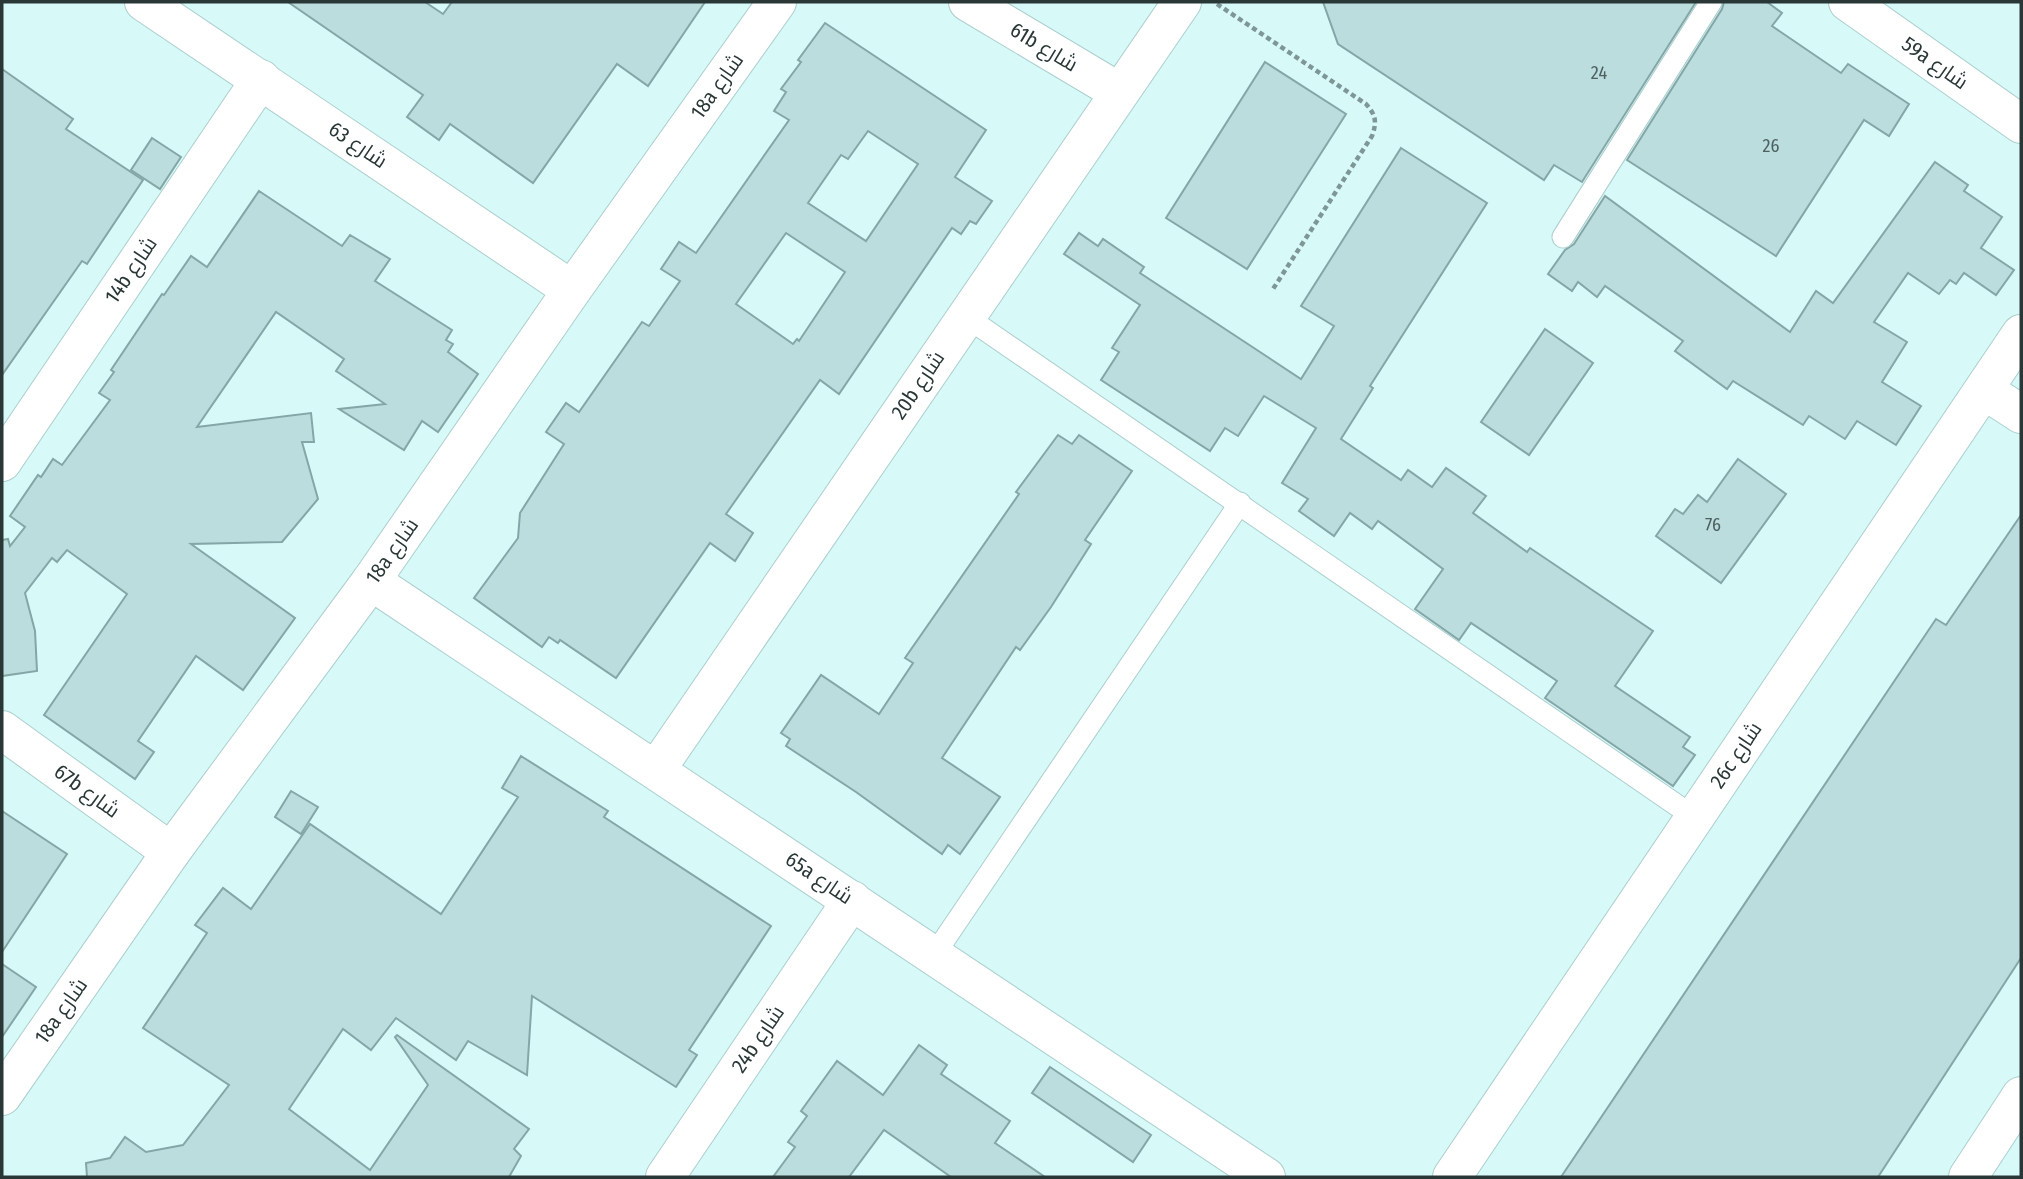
<svg xmlns="http://www.w3.org/2000/svg" width="2023" height="1179" font-family="'Fira Sans Condensed',Cairo,sans-serif">
  <style>
    .building { fill: #bdd; stroke: #85a6a6; stroke-width: 2; fill-rule: evenodd }
    .lines { fill: none; stroke-linecap: round; stroke-linejoin: round }
    .lane-casing { stroke: #accece; stroke-width: 23 }
    .street-casing { stroke: #accece; stroke-width: 40 }
    .path { stroke: #7e9696; stroke-width: 4.5; stroke-dasharray: 5 3.5; stroke-linecap: butt }
    .lane { stroke: #fff; stroke-width: 21 }
    .street { stroke: #fff; stroke-width: 38 }
    .labels { text-anchor: middle; dominant-baseline: central; stroke-width: 5; stroke-linejoin: round; paint-order: stroke }
    .number-label { font-size: 18px; fill: #4e6060 }
    .street-label { font-size: 21px; fill: #2a3737; stroke: #fff }
  </style>
  <rect width="100%" height="100%" fill="#d7faf9"/>
  <!-- building -->
  <g class="building">
    <path d="M 288,2 L 425,2 L 443,14 L 452,2 L 705,2 L 648,86 L 617,64 L 533,183 L 450,124 L 439,140 L 407,117 L 423,95 Z"/>
    <path d="M 1323,2 L 1696,2 L 1582,182 L 1554,165 L 1544,180 L 1338,44 Z"/>
    <path d="M 1724,2 L 1767,2 L 1782,13 L 1772,26 L 1841,73 L 1848,64 L 1909,104 L 1889,136 L 1864,120 L 1776,256 L 1627,160 L 1722,9 Z"/>
    <path d="M 825,23 L 986,130 L 955,177 L 992,201 L 976,224 L 970,221 L 961,234 L 952,228 L 839,394 L 820,380 L 726,514 L 753,533 L 735,561 L 710,543 L 616,678 L 560,640 L 558,643 L 549,637 L 542,647 L 474,598 L 518,538 L 520,513 L 564,444 L 546,432 L 566,403 L 579,412 L 642,322 L 649,326 L 680,281 L 661,269 L 679,242 L 696,253 L 789,120 L 774,111 L 786,92 L 781,89 L 801,62 L 798,60 ZM 868,131 L 918,164 L 866,241 L 808,203 L 841,155 L 848,159 ZM 786,233 L 845,272 L 799,341 L 797,339 L 793,344 L 736,304 Z"/>
    <path d="M 1265,62 L 1346,114 L 1247,269 L 1166,218 Z"/>
    <path d="M 2,69 L 73,119 L 66,129 L 143,180 L 87,264 L 82,261 L 2,375 Z"/>
    <path d="M 152,138 L 181,157 L 160,189 L 131,170 Z"/>
    <path d="M 1401,148 L 1487,203 L 1370,386 L 1373,388 L 1341,439 L 1401,480 L 1408,470 L 1432,487 L 1446,468 L 1486,496 L 1473,513 L 1527,552 L 1530,548 L 1653,631 L 1615,686 L 1690,737 L 1683,747 L 1695,755 L 1673,786 L 1545,698 L 1557,681 L 1471,623 L 1459,640 L 1415,609 L 1443,569 L 1378,521 L 1372,529 L 1350,513 L 1334,536 L 1299,511 L 1308,499 L 1282,483 L 1316,428 L 1264,396 L 1238,436 L 1225,428 L 1210,451 L 1101,380 L 1119,352 L 1112,348 L 1140,305 L 1064,254 L 1079,233 L 1098,246 L 1103,239 L 1144,267 L 1140,273 L 1301,379 L 1334,326 L 1301,306 Z"/>
    <path d="M 1935,162 L 1968,185 L 1964,191 L 2002,217 L 1981,248 L 2014,270 L 1996,295 L 1964,273 L 1956,284 L 1950,280 L 1939,294 L 1908,273 L 1874,322 L 1907,342 L 1882,382 L 1921,406 L 1896,445 L 1857,421 L 1845,439 L 1809,416 L 1803,425 L 1733,381 L 1727,389 L 1675,351 L 1683,341 L 1605,286 L 1597,297 L 1578,282 L 1572,291 L 1548,274 L 1565,250 L 1574,244 L 1605,196 L 1790,332 L 1816,291 L 1833,303 Z"/>
    <path d="M 259,191 L 342,246 L 350,235 L 390,259 L 375,281 L 452,330 L 446,340 L 453,344 L 448,352 L 478,374 L 438,432 L 422,421 L 404,450 L 339,409 L 385,404 L 336,371 L 344,359 L 276,312 L 197,427 L 311,413 L 314,442 L 302,442 L 318,499 L 282,542 L 191,544 L 295,618 L 243,690 L 196,656 L 138,741 L 154,752 L 135,779 L 44,715 L 127,594 L 67,550 L 57,562 L 52,558 L 25,593 L 35,631 L 37,671 L 2,676 L 2,540 L 8,539 L 10,546 L 25,527 L 10,516 L 38,475 L 41,477 L 53,459 L 62,465 L 110,400 L 99,393 L 114,372 L 111,370 L 162,294 L 164,295 L 191,256 L 207,267 Z"/>
    <path d="M 1545,329 L 1593,363 L 1529,455 L 1481,422 Z"/>
    <path d="M 1058,435 L 1072,444 L 1079,435 L 1132,471 L 1085,540 L 1091,544 L 1051,607 L 1020,650 L 1016,647 L 942,758 L 1000,797 L 960,854 L 948,845 L 942,854 L 856,792 L 786,746 L 790,739 L 781,733 L 821,675 L 879,714 L 913,663 L 905,658 L 1019,494 L 1016,492 Z"/>
    <path d="M 1738,459 L 1786,494 L 1721,583 L 1656,536 L 1675,509 L 1683,514 L 1698,495 L 1707,502 Z"/>
    <path d="M 2021,515 L 2021,958 L 1878,1177 L 1561,1177 L 1936,619 L 1946,625 Z"/>
    <path d="M 521,756 L 608,811 L 604,817 L 771,926 L 689,1050 L 697,1055 L 676,1087 L 532,996 L 527,1075 L 468,1041 L 456,1060 L 396,1018 L 371,1050 L 343,1029 L 289,1109 L 370,1170 L 428,1085 L 395,1037 L 397,1035 L 529,1129 L 514,1149 L 521,1156 L 509,1177 L 87,1177 L 86,1163 L 110,1158 L 125,1137 L 146,1152 L 183,1145 L 229,1085 L 143,1028 L 207,933 L 195,925 L 223,888 L 251,909 L 310,824 L 441,914 L 518,797 L 502,788 Z"/>
    <path d="M 291,791 L 318,807 L 301,834 L 275,817 Z"/>
    <path d="M 2,811 L 67,854 L 2,952 Z"/>
    <path d="M 2,964 L 36,987 L 2,1037 Z"/>
    <path d="M 919,1045 L 947,1065 L 941,1074 L 1010,1121 L 995,1143 L 1045,1177 L 951,1177 L 884,1130 L 849,1177 L 773,1177 L 795,1147 L 788,1142 L 807,1116 L 801,1111 L 837,1061 L 883,1095 Z"/>
    <path d="M 1050,1067 L 1151,1135 L 1133,1162 L 1032,1093 Z"/>
  </g>
  <g class="lines">
    <defs>
      <g id="lane">
        <path d="M 1563,237 L 1711,2"/>
        <path d="M 965,316 L 1694,817"/>
        <path d="M 934,955 L 1240,503"/>
      </g>
      <g id="street">
        <path d="M 144,2 L 572,290"/>
        <path d="M 968,2 L 1119,92"/>
        <path d="M 1848,2 L 2021,124"/>
        <path d="M 1984,390 L 2021,414"/>
        <path d="M 2,462 L 261,79"/>
        <path d="M 371,581 L 1266,1177"/>
        <path d="M 2,730 L 171,852"/>
        <path d="M 656,770 L 1182,2"/>
        <path d="M 2,1096 L 171,852 L 371,581 L 572,290 L 777,2"/>
        <path d="M 665,1177 L 852,900"/>
        <path d="M 1452,1177 L 2021,334"/>
        <path d="M 1968,1177 L 2021,1096"/>
      </g>
    </defs>
    <!-- lane casing -->
    <use href="#lane" class="lane-casing"/>
    <!-- street casing -->
    <use href="#street" class="street-casing"/>
    <!-- path -->
    <path class="path" d="M 1217,4 L 1366,104 C 1376,115 1377,122 1372,136 L 1273,289"/>
    <!-- lane -->
    <use href="#lane" class="lane"/>
    <!-- street -->
    <use href="#street" class="street"/>
  </g>
  <g class="labels">
    <!-- number labels -->
    <g class="number-label">
      <text x="1599" y="73">24</text>
      <text x="1771" y="146">26</text>
      <text x="1713" y="525">76</text>
    </g>
    <!-- street labels -->
    <g class="street-label">
      <text transform="translate(1044 47) rotate(31)">61b شارع</text>
      <text transform="translate(1935 63) rotate(35)">59a شارع</text>
      <text transform="translate(717 86) rotate(-55)">18a شارع</text>
      <text transform="translate(358 145) rotate(34)">شارع 63</text>
      <text transform="translate(131 270) rotate(-56)">14b شارع</text>
      <text transform="translate(918 385) rotate(-56)">20b شارع</text>
      <text transform="translate(392 551) rotate(-55)">18a شارع</text>
      <text transform="translate(1736 755) rotate(-56)">26c شارع</text>
      <text transform="translate(87 791) rotate(36)">67b شارع</text>
      <text transform="translate(819 878) rotate(34)">65a شارع</text>
      <text transform="translate(61 1011) rotate(-55)">18a شارع</text>
      <text transform="translate(758 1039) rotate(-56)">24b شارع</text>
    </g>
  </g>
  <!-- border -->
  <rect width="2023" height="1179" fill="none" stroke="#2a3737" stroke-width="7"/>
</svg>
